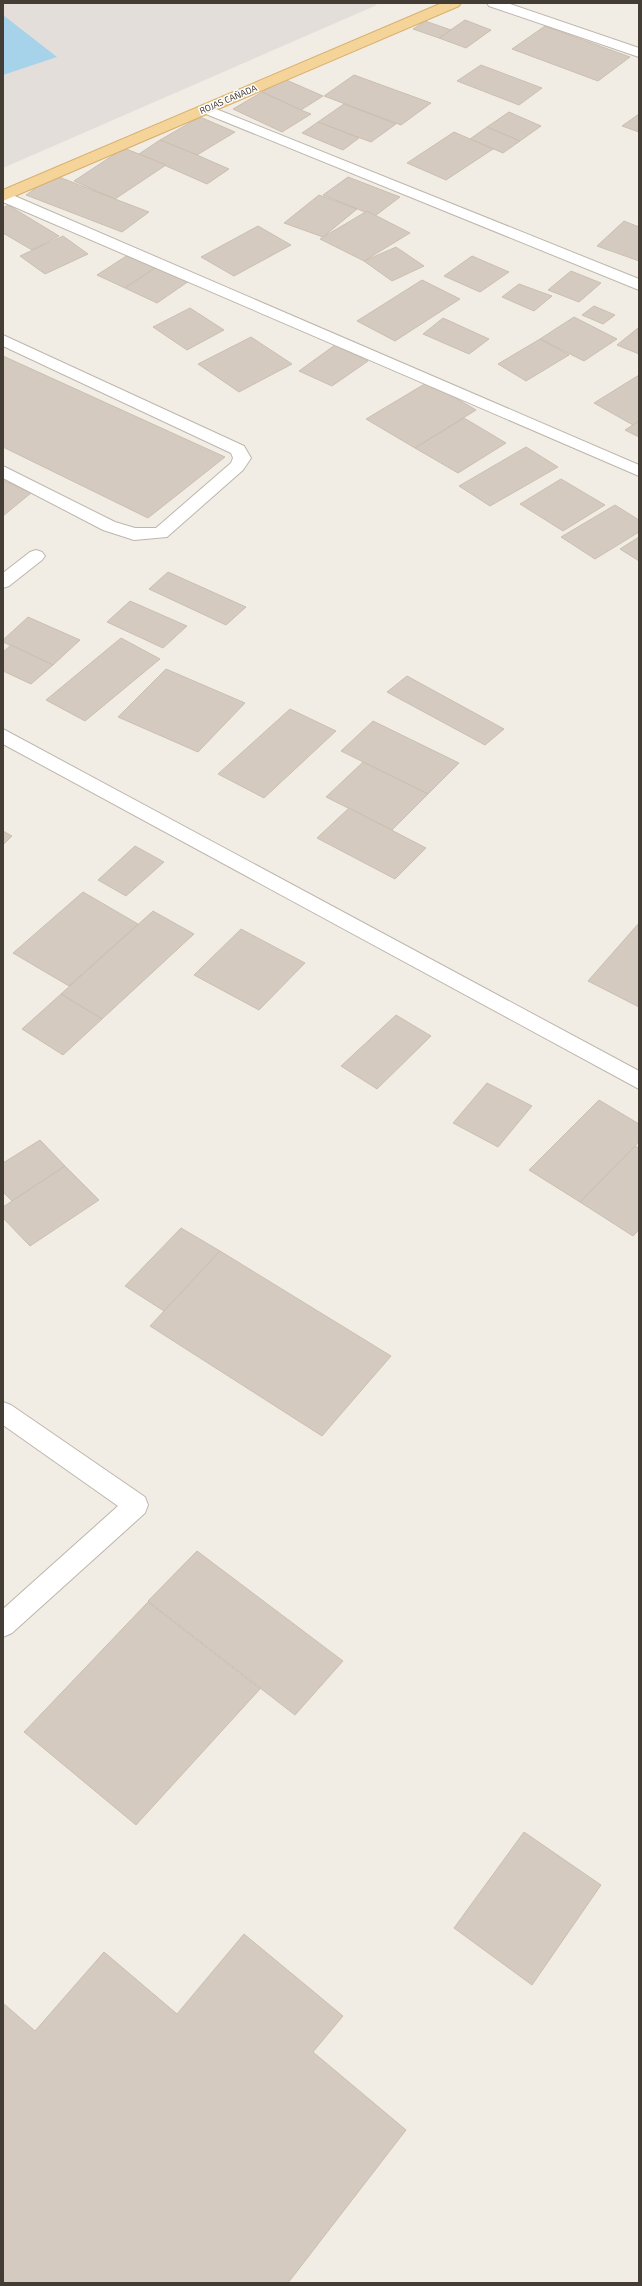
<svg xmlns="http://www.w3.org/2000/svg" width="642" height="2286" font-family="'Exo 2',sans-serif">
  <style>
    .industrial { fill: #e3deda }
    .water { fill: #a6d3e9 }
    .building { fill: #d4cabf; stroke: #cbbfb0 }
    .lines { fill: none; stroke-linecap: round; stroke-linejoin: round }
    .minor-casing { stroke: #beb6ac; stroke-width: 2 }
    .major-casing { stroke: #d8af6c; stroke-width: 2 }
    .minor { fill: #fff; fill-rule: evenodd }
    .major { fill: #f5d49a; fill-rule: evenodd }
    .labels { text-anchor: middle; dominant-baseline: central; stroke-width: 3; stroke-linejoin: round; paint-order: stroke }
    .far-street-label { font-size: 9px; fill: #433d35; stroke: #fff }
  </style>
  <rect width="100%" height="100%" fill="#f1ede5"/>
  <!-- industrial -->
  <path class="industrial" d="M 3,3 L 374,3 L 377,5 L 3,168 Z"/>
  <!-- water -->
  <path class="water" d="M 3,15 L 57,57 L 3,75 Z"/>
  <!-- building -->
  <g class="building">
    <path d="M 465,20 L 491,30 L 466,48 L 439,38 Z"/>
    <path d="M 425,21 L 451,30 L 439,38 L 413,29 Z"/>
    <path d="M 545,26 L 630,57 L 598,81 L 512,49 Z"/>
    <path d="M 481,65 L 542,88 L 519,105 L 457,81 Z"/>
    <path d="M 354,75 L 431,103 L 401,125 L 324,96 Z"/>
    <path d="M 284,79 L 323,96 L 301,110 L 262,92 Z"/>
    <path d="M 262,92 L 301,110 L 311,114 L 282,132 L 233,109 Z"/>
    <path d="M 344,104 L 396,124 L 371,142 L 318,122 Z"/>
    <path d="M 509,112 L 541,126 L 520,141 L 487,127 Z"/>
    <path d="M 639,114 L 639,132 L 622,126 Z"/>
    <path d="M 200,117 L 235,132 L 197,155 L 160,140 Z"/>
    <path d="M 318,122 L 359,138 L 343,150 L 302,133 Z"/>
    <path d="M 487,127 L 520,141 L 503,153 L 470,139 Z"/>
    <path d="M 454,132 L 493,149 L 446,180 L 407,163 Z"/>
    <path d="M 160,140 L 197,155 L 229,169 L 207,184 L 139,154 Z"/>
    <path d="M 124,148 L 166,165 L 115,199 L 74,181 Z"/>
    <path d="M 54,175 L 115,199 L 149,212 L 122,232 L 26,195 Z"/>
    <path d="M 348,177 L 400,197 L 375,216 L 323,195 Z"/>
    <path d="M 319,195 L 357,209 L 323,237 L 284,223 Z"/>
    <path d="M 8,205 L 59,236 L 32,250 L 3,233 L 3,208 Z"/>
    <path d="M 367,211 L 410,233 L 364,261 L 320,239 Z"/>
    <path d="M 624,221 L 639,227 L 639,261 L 597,246 Z"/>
    <path d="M 258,226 L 291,245 L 234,276 L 201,257 Z"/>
    <path d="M 63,236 L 88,254 L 45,274 L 20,256 Z"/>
    <path d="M 396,247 L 424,266 L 392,281 L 364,261 Z"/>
    <path d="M 131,253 L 158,266 L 125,288 L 97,275 Z"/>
    <path d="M 472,256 L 509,272 L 480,292 L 444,276 Z"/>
    <path d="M 158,266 L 189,281 L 157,303 L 125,288 Z"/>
    <path d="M 571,271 L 601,283 L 579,302 L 548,290 Z"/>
    <path d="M 422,280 L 460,299 L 395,341 L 357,321 Z"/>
    <path d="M 519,284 L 552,296 L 534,311 L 502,297 Z"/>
    <path d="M 594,306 L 615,315 L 603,324 L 582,315 Z"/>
    <path d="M 190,308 L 224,330 L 187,350 L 153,327 Z"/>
    <path d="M 574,317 L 617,339 L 584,361 L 540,339 Z"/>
    <path d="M 443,318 L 489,339 L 469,354 L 423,334 Z"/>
    <path d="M 638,328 L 639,354 L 617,345 Z"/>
    <path d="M 251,337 L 292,364 L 239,392 L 198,364 Z"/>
    <path d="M 540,339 L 569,355 L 526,381 L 498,364 Z"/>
    <path d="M 335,345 L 368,361 L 332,386 L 299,371 Z"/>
    <path d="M 3,356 L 225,457 L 148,518 L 3,447 Z"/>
    <path d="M 639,375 L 639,421 L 633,425 L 594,403 Z"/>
    <path d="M 428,382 L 476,410 L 415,448 L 366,419 Z"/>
    <path d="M 464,418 L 506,443 L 458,473 L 415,448 Z"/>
    <path d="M 639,421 L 639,437 L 625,430 Z"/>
    <path d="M 526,447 L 558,467 L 490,506 L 459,486 Z"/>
    <path d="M 561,479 L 605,505 L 563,531 L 520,504 Z"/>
    <path d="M 3,480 L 31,493 L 3,516 Z"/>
    <path d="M 615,505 L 639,520 L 639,532 L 595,559 L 561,537 Z"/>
    <path d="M 639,537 L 639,561 L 620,549 Z"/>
    <path d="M 168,572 L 246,607 L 226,625 L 149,589 Z"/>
    <path d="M 130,601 L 187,626 L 163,648 L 107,622 Z"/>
    <path d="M 28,617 L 80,640 L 53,665 L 3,642 L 3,640 Z"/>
    <path d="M 121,638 L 160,659 L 85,721 L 46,700 Z"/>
    <path d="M 11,645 L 53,665 L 31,684 L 3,671 L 3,652 Z"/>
    <path d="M 166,669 L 245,703 L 198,752 L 118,717 Z"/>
    <path d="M 407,676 L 504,729 L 485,745 L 387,692 Z"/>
    <path d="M 290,709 L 336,731 L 264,798 L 218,774 Z"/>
    <path d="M 373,721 L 459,763 L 428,794 L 341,751 Z"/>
    <path d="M 363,762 L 428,794 L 392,830 L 326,797 Z"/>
    <path d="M 349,808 L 426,848 L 395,879 L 317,838 Z"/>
    <path d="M 3,831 L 12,836 L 3,845 Z"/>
    <path d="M 135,846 L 164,862 L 126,896 L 98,880 Z"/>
    <path d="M 83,892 L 138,924 L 69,986 L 13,953 Z"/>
    <path d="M 153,911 L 194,934 L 102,1019 L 61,994 Z"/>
    <path d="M 639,923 L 639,1007 L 588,981 Z"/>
    <path d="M 241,929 L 305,963 L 259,1010 L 194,975 Z"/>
    <path d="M 61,994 L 102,1019 L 63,1055 L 22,1029 Z"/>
    <path d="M 396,1015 L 431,1036 L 377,1089 L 341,1066 Z"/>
    <path d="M 487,1083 L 532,1106 L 498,1147 L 453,1123 Z"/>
    <path d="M 599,1100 L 639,1124 L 639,1142 L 580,1202 L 529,1170 Z"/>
    <path d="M 40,1140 L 65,1166 L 12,1201 L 3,1192 L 3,1163 Z"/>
    <path d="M 635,1146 L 639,1148 L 639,1230 L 633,1236 L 580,1202 Z"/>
    <path d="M 65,1166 L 99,1200 L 30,1246 L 3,1218 L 3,1207 Z"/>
    <path d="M 181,1228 L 220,1251 L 164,1311 L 125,1286 Z"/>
    <path d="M 220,1251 L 391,1356 L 322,1436 L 150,1326 Z"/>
    <path d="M 197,1551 L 343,1661 L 295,1715 L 148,1601 Z"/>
    <path d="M 148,1602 L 260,1689 L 136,1825 L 24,1732 Z"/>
    <path d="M 524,1832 L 601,1885 L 532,1985 L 454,1928 Z"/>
    <path d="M 244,1934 L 343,2016 L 313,2052 L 406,2130 L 288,2283 L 6,2283 L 3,2280 L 3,2003 L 35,2031 L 104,1952 L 177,2014 Z"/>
  </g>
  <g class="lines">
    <defs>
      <g id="minor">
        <path d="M 487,3 L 507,3 L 639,48 L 639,57 L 489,6 Z"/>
        <path d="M 206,105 L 639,279 L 639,290 L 201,112 L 199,109 Z"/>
        <path d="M 3,191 L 639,465 L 639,476 L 3,202 Z"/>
        <path d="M 3,335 L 244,446 L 251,458 L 243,470 L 167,537 L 134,540 L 103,530 L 3,478 L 3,466 L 115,522 L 135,528 L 156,528 L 231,463 L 233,458 L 231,453 L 3,346 Z"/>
        <path d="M 36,550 L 42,552 L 45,556 L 42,560 L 9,586 L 3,588 L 3,573 L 30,552 Z"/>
        <path d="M 3,729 L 639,1071 L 639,1089 L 3,744 Z"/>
        <path d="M 3,1402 L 11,1405 L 145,1497 L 148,1505 L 145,1513 L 12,1633 L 3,1637 L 3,1609 L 118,1506 L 3,1425 Z"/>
      </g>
      <path id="major" d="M 442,3 L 461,3 L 459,6 L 3,201 L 3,190 Z"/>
    </defs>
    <!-- minor casing -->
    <use href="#minor" class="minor-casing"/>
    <!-- major casing -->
    <use href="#major" class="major-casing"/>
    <!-- minor -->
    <use href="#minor" class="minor"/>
    <!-- major -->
    <use href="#major" class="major"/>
  </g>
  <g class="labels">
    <!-- far-street labels -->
    <g class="far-street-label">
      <text transform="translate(228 99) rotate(-23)">ROJAS CAÑADA</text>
    </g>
  </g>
  <!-- border -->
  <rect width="642" height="2286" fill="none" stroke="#433d35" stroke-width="8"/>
</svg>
